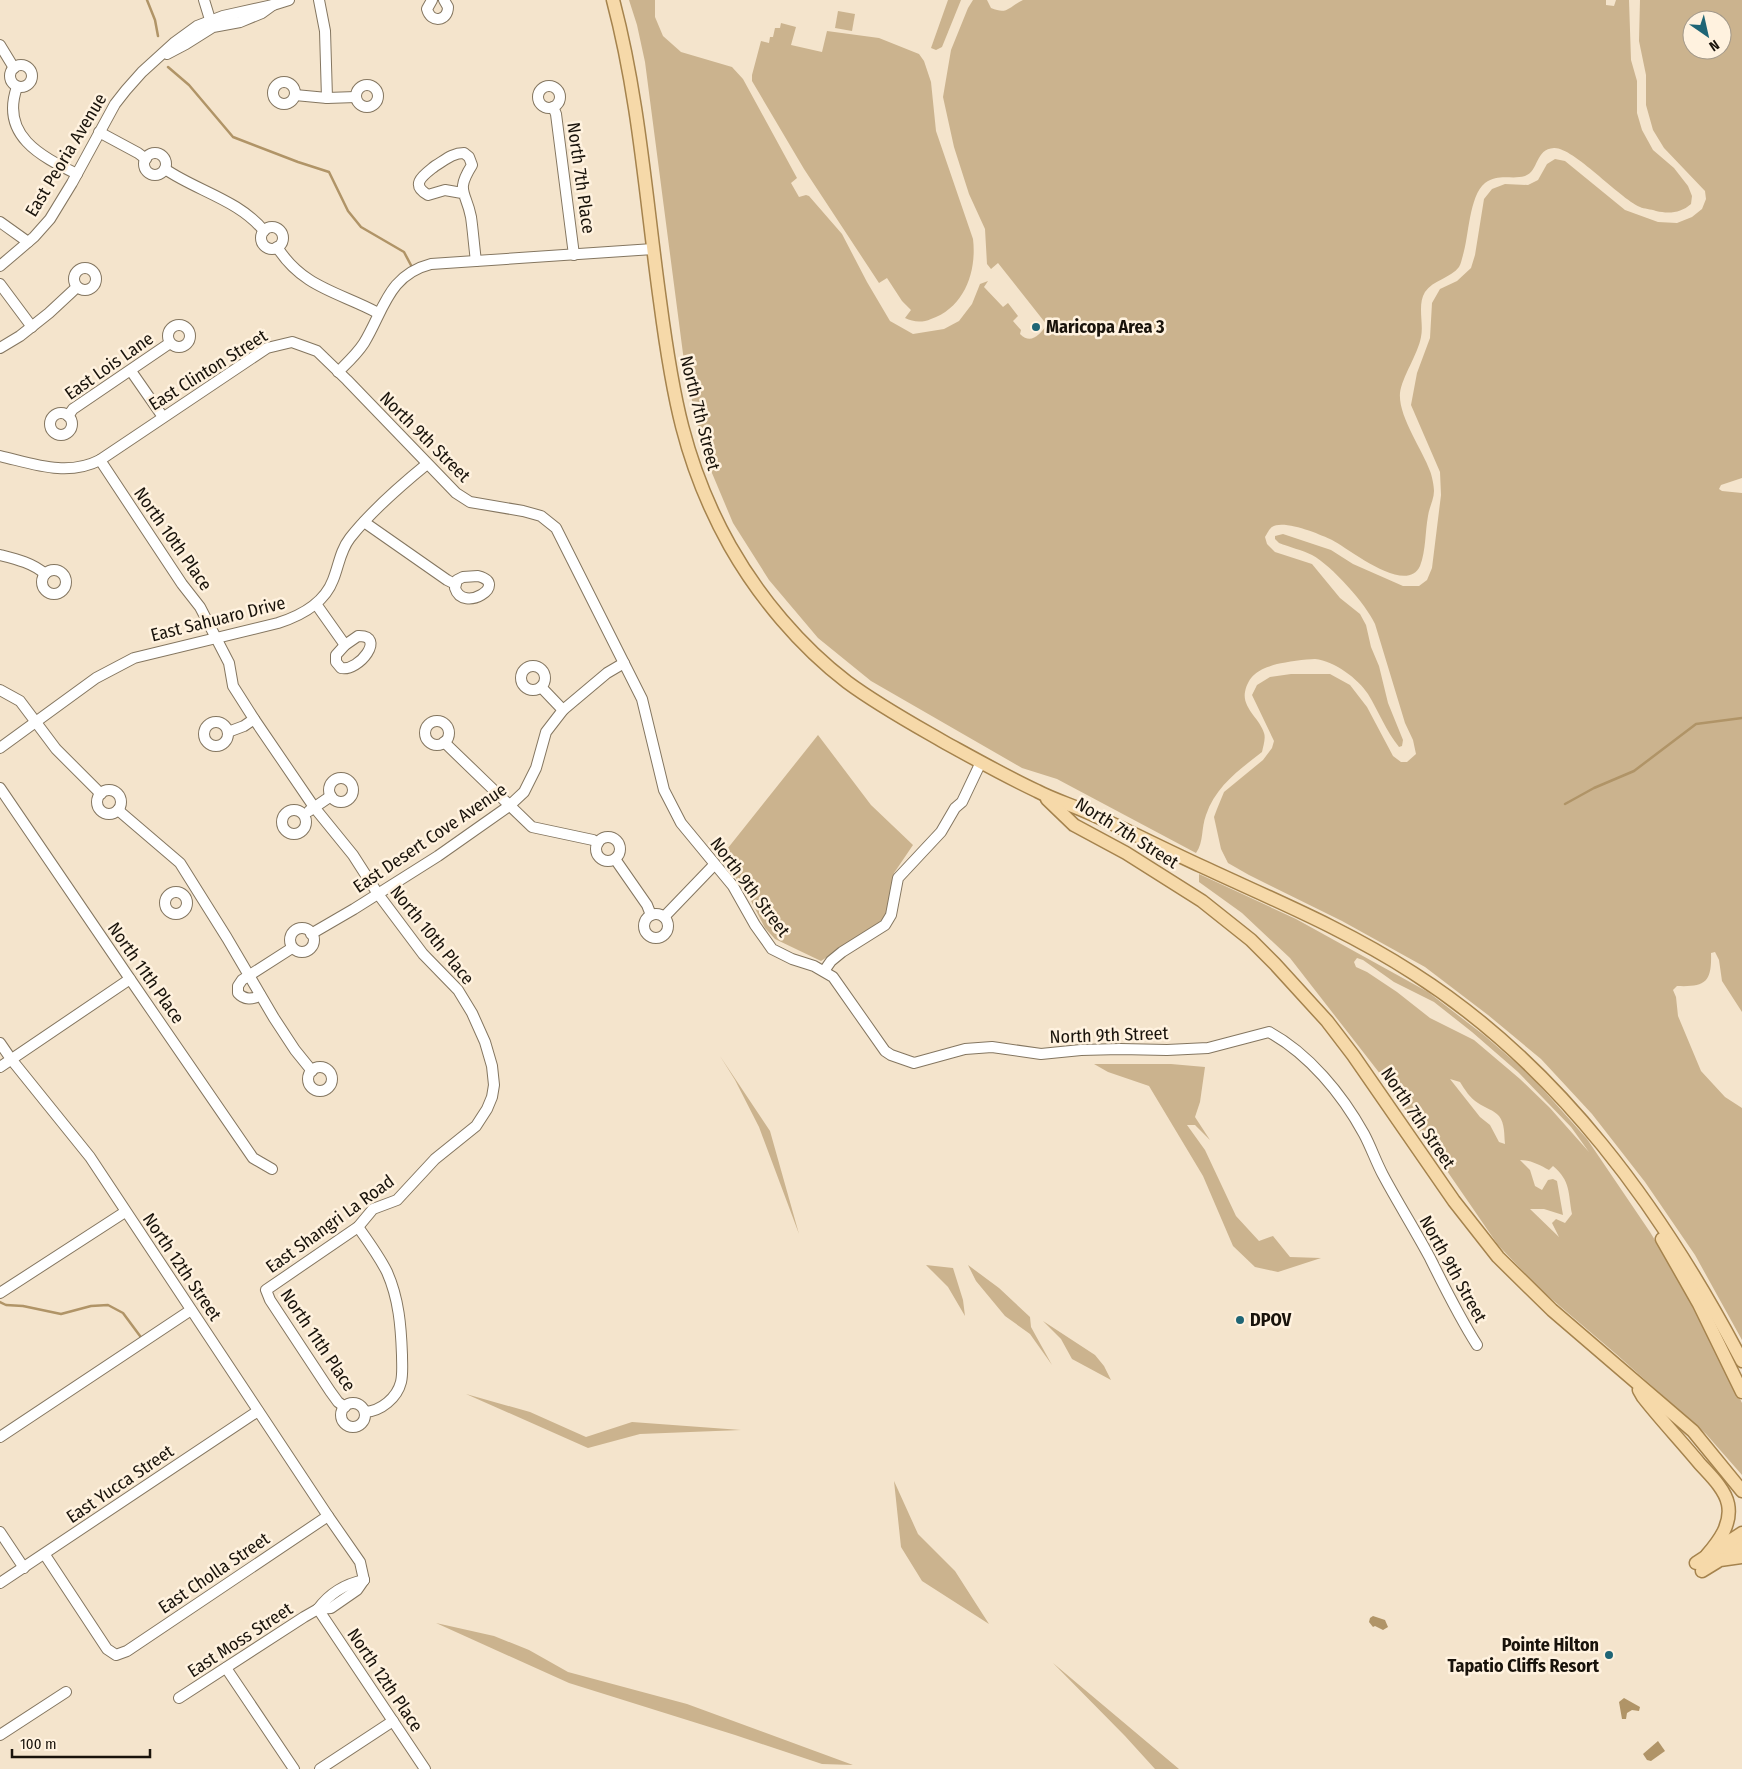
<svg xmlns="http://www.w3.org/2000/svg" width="1742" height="1769" font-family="'Fira Sans Condensed',sans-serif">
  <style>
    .green { fill: #cbb38e; fill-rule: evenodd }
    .water { fill: #b09467 }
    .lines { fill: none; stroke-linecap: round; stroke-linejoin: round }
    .stream { stroke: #b09467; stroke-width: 2.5 }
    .minor-casing { stroke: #847660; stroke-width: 12 }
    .major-casing { stroke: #a5834d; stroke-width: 15 }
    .minor { stroke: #fff; stroke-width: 10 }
    .major { stroke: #f6d9a9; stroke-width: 12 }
    .poi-dot { fill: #1f6575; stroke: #fff2df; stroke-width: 2 }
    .labels { text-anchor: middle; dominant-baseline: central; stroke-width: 5; stroke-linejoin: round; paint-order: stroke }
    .street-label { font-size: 18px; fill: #19130b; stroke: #fff2df }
    .poi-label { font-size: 18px; font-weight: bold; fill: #19130b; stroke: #fff2df; text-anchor: start }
  </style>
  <rect width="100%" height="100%" fill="#f4e4cc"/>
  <!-- green -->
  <g class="green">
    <path d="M 629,0 L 655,0 L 655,17 L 663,36 L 681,52 L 732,67 L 743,79 L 797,178 L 791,183 L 799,197 L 806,195 L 809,196 L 842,234 L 867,282 L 890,321 L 913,334 L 944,329 L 959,321 L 972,304 L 980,284 L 988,281 L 984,287 L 1003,307 L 1008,303 L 1018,316 L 1013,321 L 1021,330 L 1020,334 C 1031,345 1039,335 1047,325 L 998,263 L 991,269 L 987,264 L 985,229 L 969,194 L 954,147 L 943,97 L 951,50 L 968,8 L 973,0 L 987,0 L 991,8 C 1008,15 1008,7 1023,0 L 1606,0 L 1606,5 L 1614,6 L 1616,0 L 1629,0 L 1631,60 L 1637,81 L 1637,113 L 1642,130 L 1653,150 L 1674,168 L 1688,186 L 1692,196 L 1691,204 C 1681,213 1669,214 1656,211 C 1651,209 1644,209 1640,207 C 1618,197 1573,147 1554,148 C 1535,149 1539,171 1525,176 C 1511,180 1499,173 1485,183 C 1469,196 1469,236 1463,255 C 1462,258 1461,264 1459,267 C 1451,278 1433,280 1425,292 C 1417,305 1424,323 1421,337 C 1418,354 1402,377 1400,393 C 1398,416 1422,449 1430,471 C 1432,476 1434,486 1434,491 C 1434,499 1429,508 1428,516 C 1425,532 1426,551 1420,566 C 1406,596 1348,548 1332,540 C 1320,534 1283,519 1272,527 C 1269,529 1267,534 1265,537 L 1267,544 L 1275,552 L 1312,564 L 1340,598 L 1360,614 L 1366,625 L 1371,647 L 1379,666 L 1388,703 L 1403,740 L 1402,746 L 1399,747 C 1386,731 1379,712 1368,694 C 1358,679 1335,661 1315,659 C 1306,659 1286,662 1277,664 C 1260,669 1249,674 1245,692 C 1242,708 1260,719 1264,733 C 1266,738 1263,747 1262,752 C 1239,770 1216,786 1206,815 C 1201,828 1204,842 1196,853 L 1057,779 L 1022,768 L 871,681 L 818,638 L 769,580 L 733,523 L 704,454 L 685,369 L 645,62 L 637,25 Z"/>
    <path d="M 948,0 L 961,0 L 942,47 L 936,50 L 931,48 Z"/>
    <path d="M 1640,0 L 1742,0 L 1742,478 L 1721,485 L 1719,489 L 1722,491 L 1742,493 L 1742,1012 L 1722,981 L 1719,960 L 1715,952 L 1711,953 C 1712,983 1705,987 1677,986 L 1673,990 L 1676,997 L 1678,1016 L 1701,1071 L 1725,1097 L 1742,1108 L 1742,1340 L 1695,1255 L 1645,1182 L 1592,1114 L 1541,1059 L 1488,1015 L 1425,967 L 1342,921 L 1249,875 L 1228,863 L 1221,849 L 1214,817 L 1217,809 L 1224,792 L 1263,760 L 1272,748 L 1274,741 L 1252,695 L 1257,685 L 1270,677 L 1291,674 L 1330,674 L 1350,685 L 1367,707 L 1393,756 L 1401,762 L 1407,762 L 1416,754 L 1413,740 L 1405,723 L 1375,624 C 1366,604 1332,566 1312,555 C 1302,550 1289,547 1279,543 L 1275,539 L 1275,536 L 1283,534 L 1331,550 L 1353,564 L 1403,586 L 1419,586 L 1427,580 L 1432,568 L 1441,495 L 1440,472 L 1411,405 L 1417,373 L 1430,338 L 1432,303 L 1440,289 L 1457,281 L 1471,268 L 1475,255 L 1484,199 L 1492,189 L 1505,184 L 1528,185 L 1538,180 L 1547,164 L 1555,159 L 1565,161 L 1625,210 L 1658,222 L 1677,223 L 1692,217 L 1702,209 L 1706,199 L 1705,191 L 1664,148 L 1653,130 L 1646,105 L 1646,75 L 1639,41 ZM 1692,20 L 1722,20 L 1722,50 L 1692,50 Z"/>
    <path d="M 838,11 L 855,14 L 852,31 L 835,28 Z"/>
    <path d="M 781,23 L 796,27 L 791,45 L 822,52 L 827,31 L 879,38 L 919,54 L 924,61 L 931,82 L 936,131 L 973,239 C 977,272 964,308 931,319 C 922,323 913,322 905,318 L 911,310 L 902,301 L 887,278 L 879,283 L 804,169 L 752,81 L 752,75 L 761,41 L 769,43 L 770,37 L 773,37 L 775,28 L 780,28 Z"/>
    <path d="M 818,735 L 871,805 L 913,845 L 894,873 L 886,918 L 821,961 L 775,939 L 765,928 L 746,891 L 720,858 Z"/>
    <path d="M 1199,874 L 1296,919 L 1428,992 L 1485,1036 L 1531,1076 L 1587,1139 L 1650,1232 L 1702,1317 L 1742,1403 L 1742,1475 L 1706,1434 L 1616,1354 L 1541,1290 L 1498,1245 L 1381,1075 L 1290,958 L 1242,913 L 1199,882 ZM 1357,958 L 1363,960 L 1394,982 L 1434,1002 L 1472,1032 L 1518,1072 L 1571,1127 L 1589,1152 L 1550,1108 L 1520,1079 L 1474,1040 L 1430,1018 L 1397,992 L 1367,972 L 1356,967 L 1354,962 ZM 1450,1079 L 1460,1082 C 1465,1090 1470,1098 1478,1103 C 1485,1108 1494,1110 1499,1116 C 1505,1124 1504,1134 1505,1144 L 1499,1142 L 1490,1125 L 1480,1117 ZM 1520,1160 C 1531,1160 1540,1165 1549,1170 L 1553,1166 C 1571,1181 1568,1193 1572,1214 L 1565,1223 L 1556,1219 L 1552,1223 L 1559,1237 L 1530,1209 L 1544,1209 L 1563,1215 L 1557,1181 L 1553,1179 L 1548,1180 L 1542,1190 L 1535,1186 L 1530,1170 Z"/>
    <path d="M 720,1056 L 770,1131 L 799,1234 L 759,1127 L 735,1080 Z"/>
    <path d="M 1094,1064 L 1171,1064 L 1205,1067 L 1200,1102 L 1195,1117 L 1210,1140 L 1195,1125 L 1187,1125 L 1205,1150 L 1236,1216 L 1259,1241 L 1273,1236 L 1290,1257 L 1321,1258 L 1278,1272 L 1255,1267 L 1233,1246 L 1203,1176 L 1149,1086 L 1108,1072 Z"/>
    <path d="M 926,1265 L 953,1268 L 963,1300 L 965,1316 L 948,1287 Z"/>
    <path d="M 968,1265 L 999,1288 L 1030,1317 L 1031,1327 L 1052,1365 L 1030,1334 L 1005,1316 L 976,1281 Z"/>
    <path d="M 1043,1321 L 1095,1355 L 1104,1366 L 1111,1380 L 1072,1359 L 1061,1339 Z"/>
    <path d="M 466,1394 L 530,1412 L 586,1437 L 632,1422 L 741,1430 L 640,1434 L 588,1448 Z"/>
    <path d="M 894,1481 L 918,1534 L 955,1571 L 989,1624 L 922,1581 L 901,1547 Z"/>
    <path d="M 436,1623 L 494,1636 L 529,1650 L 568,1672 L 687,1704 L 853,1765 L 822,1764 L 735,1735 L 569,1683 Z"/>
    <path d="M 1053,1663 L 1179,1769 L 1155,1769 L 1125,1736 Z"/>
  </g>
  <!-- water -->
  <g class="water">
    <path d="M 1373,1616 L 1385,1620 L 1388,1627 L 1383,1630 L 1375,1626 L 1373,1627 L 1369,1622 L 1370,1618 Z"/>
    <path d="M 1624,1698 L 1640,1707 L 1639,1711 L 1632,1710 L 1627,1713 L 1626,1719 L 1622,1719 L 1619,1702 Z"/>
    <path d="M 1658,1741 L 1665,1751 L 1651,1761 L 1647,1760 L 1643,1754 Z"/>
  </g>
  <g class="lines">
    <!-- stream -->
    <g class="stream">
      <path d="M 147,0 L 155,20 L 158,36"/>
      <path d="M 168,67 L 189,85 L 233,137 L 298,162 L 329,172 L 348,211 L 361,227 L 404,252 L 413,269"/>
      <path d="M 1565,804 L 1594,788 L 1634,771 L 1696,724 L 1742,718"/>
      <path d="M 0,1302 L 6,1305 L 23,1306 L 61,1314 L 91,1306 L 108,1305 L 123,1313 L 143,1340"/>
    </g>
    <defs>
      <g id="minor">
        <path d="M 204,0 L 212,26"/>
        <path d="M 319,0 L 325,31 L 327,98"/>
        <path d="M 432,0 L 427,9 C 431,24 448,21 448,7 L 444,0"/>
        <path d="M 0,45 L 14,68"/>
        <path d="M 167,54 L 186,44 L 213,27 L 240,22 L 262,13 L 273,5 L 289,0"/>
        <circle cx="21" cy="76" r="11"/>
        <circle cx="284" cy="93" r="11"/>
        <circle cx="367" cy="96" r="11"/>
        <circle cx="549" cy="97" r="11"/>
        <path d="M 17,87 C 0,135 40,156 77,174"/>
        <path d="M 295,95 L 327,98 L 356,97"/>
        <path d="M 553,107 L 556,114 L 574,255"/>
        <path d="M 99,132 L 138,153 L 146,159"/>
        <circle cx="155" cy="164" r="11"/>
        <path d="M 165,169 C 197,191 239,200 264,231"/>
        <path d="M 462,193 L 445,190 L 428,195 C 409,184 424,175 435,166 C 445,160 452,153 464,153 L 469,157 L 472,165 C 455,192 466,191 471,217 C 473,231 474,246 476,261"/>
        <path d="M 0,222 L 28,242"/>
        <circle cx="272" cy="238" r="11"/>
        <path d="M 277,247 C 303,288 339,292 378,313"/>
        <path d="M 0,266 L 34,237 L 50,219 L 72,183 L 115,104 L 126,90 L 142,72 L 175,42 L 197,26 L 223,16 L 273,5"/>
        <circle cx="85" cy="279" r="11"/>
        <path d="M 0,284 L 32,327"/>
        <circle cx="179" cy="336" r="11"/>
        <path d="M 0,348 L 20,336 L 49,313 L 77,287"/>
        <path d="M 131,371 L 163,417"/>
        <path d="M 338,372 C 347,363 357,354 364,343 C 384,310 388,275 431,264 L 653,249"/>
        <circle cx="61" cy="424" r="11"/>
        <path d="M 68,416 L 73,409 L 170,343"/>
        <path d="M 0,456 C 34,464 67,477 100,460 L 267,348 L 292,342 L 317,351 L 347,380 L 456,493 L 470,502 L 523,511 L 541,516 L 556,528 L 642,699 L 664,790 L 681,823 L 733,886 L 755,925 L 772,949 L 792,959 L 814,966 L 833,977 L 885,1051 L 891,1055 L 914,1063 L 965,1049 L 992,1047 L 1041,1054 L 1081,1050 L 1120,1049 L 1167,1050 L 1208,1048 L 1269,1032 C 1309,1054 1342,1094 1364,1134 C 1371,1147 1376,1162 1383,1175 C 1398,1203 1415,1230 1430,1258 C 1445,1288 1459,1317 1477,1345"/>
        <path d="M 100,460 L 182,584 L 200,607 L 229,663 L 233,686 L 254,719 L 314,807 L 353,855 L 378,894 L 423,954 L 458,990 L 472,1013 L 485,1042 L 492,1066 L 494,1085 L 492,1097 L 487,1109 L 476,1126 L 435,1159 L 397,1200 L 373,1209 L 358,1227 L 266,1290 L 270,1300 L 330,1391 L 338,1402 L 345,1407"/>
        <path d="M 364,522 L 447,580 L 455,584"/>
        <path d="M 0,555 C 16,559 33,563 45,574"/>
        <circle cx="54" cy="582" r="12"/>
        <path d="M 478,576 C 510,584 463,614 455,588 L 457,580 L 463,577 Z"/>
        <path d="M 316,604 L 345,645"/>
        <path d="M 358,636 C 387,635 359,672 341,668 L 336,662 L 336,655 L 345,645 Z"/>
        <circle cx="533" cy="678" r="12"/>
        <path d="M 541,687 L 563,710"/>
        <path d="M 0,690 L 20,701 L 56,749 L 101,794"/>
        <circle cx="437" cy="733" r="12"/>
        <circle cx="216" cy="734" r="12"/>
        <path d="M 228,732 L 244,726 L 254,719"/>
        <path d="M 444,742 L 532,827 L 593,840 L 598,843"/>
        <path d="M 0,748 L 96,678 L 134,658 L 278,623 C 300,616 324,604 333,580 C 339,565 340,551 350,538 C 372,510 400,486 427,464"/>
        <circle cx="341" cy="790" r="12"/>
        <path d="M 0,788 L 130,979 L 253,1158 L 272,1169"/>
        <circle cx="109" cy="802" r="12"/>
        <circle cx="294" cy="822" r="12"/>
        <path d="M 118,810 L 180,863 L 227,938 L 274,1018 L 295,1050 L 312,1071"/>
        <path d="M 309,811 L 331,796"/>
        <circle cx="608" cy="849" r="12"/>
        <path d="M 615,859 L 647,905 L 651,915"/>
        <circle cx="176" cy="903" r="11"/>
        <circle cx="656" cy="926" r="12"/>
        <path d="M 664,917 L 714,865"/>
        <circle cx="302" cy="940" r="12"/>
        <path d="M 311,934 L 354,909 L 438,856 L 509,806 L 524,792 L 536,768 L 546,732 L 563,710 L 607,673 L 624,663"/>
        <path d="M 824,971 L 831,961 L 842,952 L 885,925 L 891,915 L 898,878 L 941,832 L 955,808 L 962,802 L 981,762"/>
        <path d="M 260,995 C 253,1000 244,1000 238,993 L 238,986 L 242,980 L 292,948"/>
        <path d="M 0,1043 L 11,1059 L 90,1157 L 328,1516 L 360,1562 L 364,1580"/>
        <path d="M 0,1067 L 130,979"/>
        <circle cx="320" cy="1079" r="12"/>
        <path d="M 358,1227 C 368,1241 379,1256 387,1272 C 399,1299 401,1327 402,1355 C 402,1364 403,1374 401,1382 C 397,1398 381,1411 365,1412"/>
        <path d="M 0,1293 L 125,1212"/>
        <circle cx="353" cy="1415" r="12"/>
        <path d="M 0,1437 L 191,1310"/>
        <path d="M 0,1532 L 24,1568"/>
        <path d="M 45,1555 L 107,1649 L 116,1655 L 127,1651 L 328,1516"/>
        <path d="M 0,1583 L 258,1411"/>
        <path d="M 318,1609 L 425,1769"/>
        <path d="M 318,1609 C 329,1594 345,1584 364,1580"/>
        <path d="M 226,1668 L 294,1769"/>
        <path d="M 179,1698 L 304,1617 L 318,1609 L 331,1608 L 357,1590 L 364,1580"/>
        <path d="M 0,1735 L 66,1692"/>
        <path d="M 320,1769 L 393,1721"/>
      </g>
      <g id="major">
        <path d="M 613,0 C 639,98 646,200 660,301 C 672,392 684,464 730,546 C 759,597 800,646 847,682 C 878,705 911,723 944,742 C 975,759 1005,776 1037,791 C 1054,800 1072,805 1089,813 C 1127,830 1164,849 1201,866 C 1274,900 1345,929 1413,973 C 1559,1066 1662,1209 1742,1361"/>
        <path d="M 1047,799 L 1074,825 L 1126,853 L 1202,901 L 1251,940 L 1275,964 L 1327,1021 L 1353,1055 L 1454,1201 L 1498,1257 L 1552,1310 L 1693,1431 L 1742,1491"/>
        <path d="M 1662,1239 L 1699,1304 L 1742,1392"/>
        <path d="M 1639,1390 L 1643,1397 C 1661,1420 1681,1441 1700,1464 C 1710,1475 1725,1489 1728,1504 C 1732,1524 1719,1541 1707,1555"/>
        <path d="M 1724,1557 L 1742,1545"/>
        <path d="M 1696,1563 L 1742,1533"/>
        <path d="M 1702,1571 L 1720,1560 L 1742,1557"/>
      </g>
    </defs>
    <!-- minor casing -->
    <use href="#minor" class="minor-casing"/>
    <!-- major casing -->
    <use href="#major" class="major-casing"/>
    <!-- minor -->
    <use href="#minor" class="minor"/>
    <!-- major -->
    <use href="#major" class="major"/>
  </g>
  <!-- markers -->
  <g class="poi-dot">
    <circle cx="1036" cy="327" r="5"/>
    <circle cx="1240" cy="1320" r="5"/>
    <circle cx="1609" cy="1655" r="5"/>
  </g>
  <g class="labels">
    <!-- street labels -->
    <g class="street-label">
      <text transform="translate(66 155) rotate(-59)">East Peoria Avenue</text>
      <text transform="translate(581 178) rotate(82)">North 7th Place</text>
      <text transform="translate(109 366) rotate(-35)">East Lois Lane</text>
      <text transform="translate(208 370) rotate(-32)">East Clinton Street</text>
      <text transform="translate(700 413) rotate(76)">North 7th Street</text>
      <text transform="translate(425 437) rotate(45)">North 9th Street</text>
      <text transform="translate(173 539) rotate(55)">North 10th Place</text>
      <text transform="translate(218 619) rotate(-14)">East Sahuaro Drive</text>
      <text transform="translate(1127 833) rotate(32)">North 7th Street</text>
      <text transform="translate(430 838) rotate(-34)">East Desert Cove Avenue</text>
      <text transform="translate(750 887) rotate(53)">North 9th Street</text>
      <text transform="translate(432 935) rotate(51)">North 10th Place</text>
      <text transform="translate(146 973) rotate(55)">North 11th Place</text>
      <text transform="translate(1109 1035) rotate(-2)">North 9th Street</text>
      <text transform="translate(1418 1118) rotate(56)">North 7th Street</text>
      <text transform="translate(330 1224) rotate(-36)">East Shangri La Road</text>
      <text transform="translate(182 1267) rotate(56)">North 12th Street</text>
      <text transform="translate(1453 1269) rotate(61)">North 9th Street</text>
      <text transform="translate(318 1340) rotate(56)">North 11th Place</text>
      <text transform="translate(120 1484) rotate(-34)">East Yucca Street</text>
      <text transform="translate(214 1573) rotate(-34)">East Cholla Street</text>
      <text transform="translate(240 1640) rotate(-33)">East Moss Street</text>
      <text transform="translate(385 1680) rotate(56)">North 12th Place</text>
    </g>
    <!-- poi labels -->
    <g class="poi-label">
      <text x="1046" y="327">Maricopa Area 3</text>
      <text x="1250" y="1320">DPOV</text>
      <text x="1599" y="1645" text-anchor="end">Pointe Hilton<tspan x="1599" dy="21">Tapatio Cliffs Resort</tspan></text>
    </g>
  </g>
  <!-- north arrow -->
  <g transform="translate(1707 35) rotate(146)"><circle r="24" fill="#fff2df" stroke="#a3998a"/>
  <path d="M0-4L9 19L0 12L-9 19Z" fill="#1f6575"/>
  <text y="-8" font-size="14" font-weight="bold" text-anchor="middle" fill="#19130b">N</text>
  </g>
  <!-- scale -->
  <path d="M12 1749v8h138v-8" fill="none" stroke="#19130b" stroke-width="2.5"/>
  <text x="20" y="1749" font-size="15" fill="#19130b" stroke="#fff2df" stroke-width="4" paint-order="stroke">100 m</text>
</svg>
